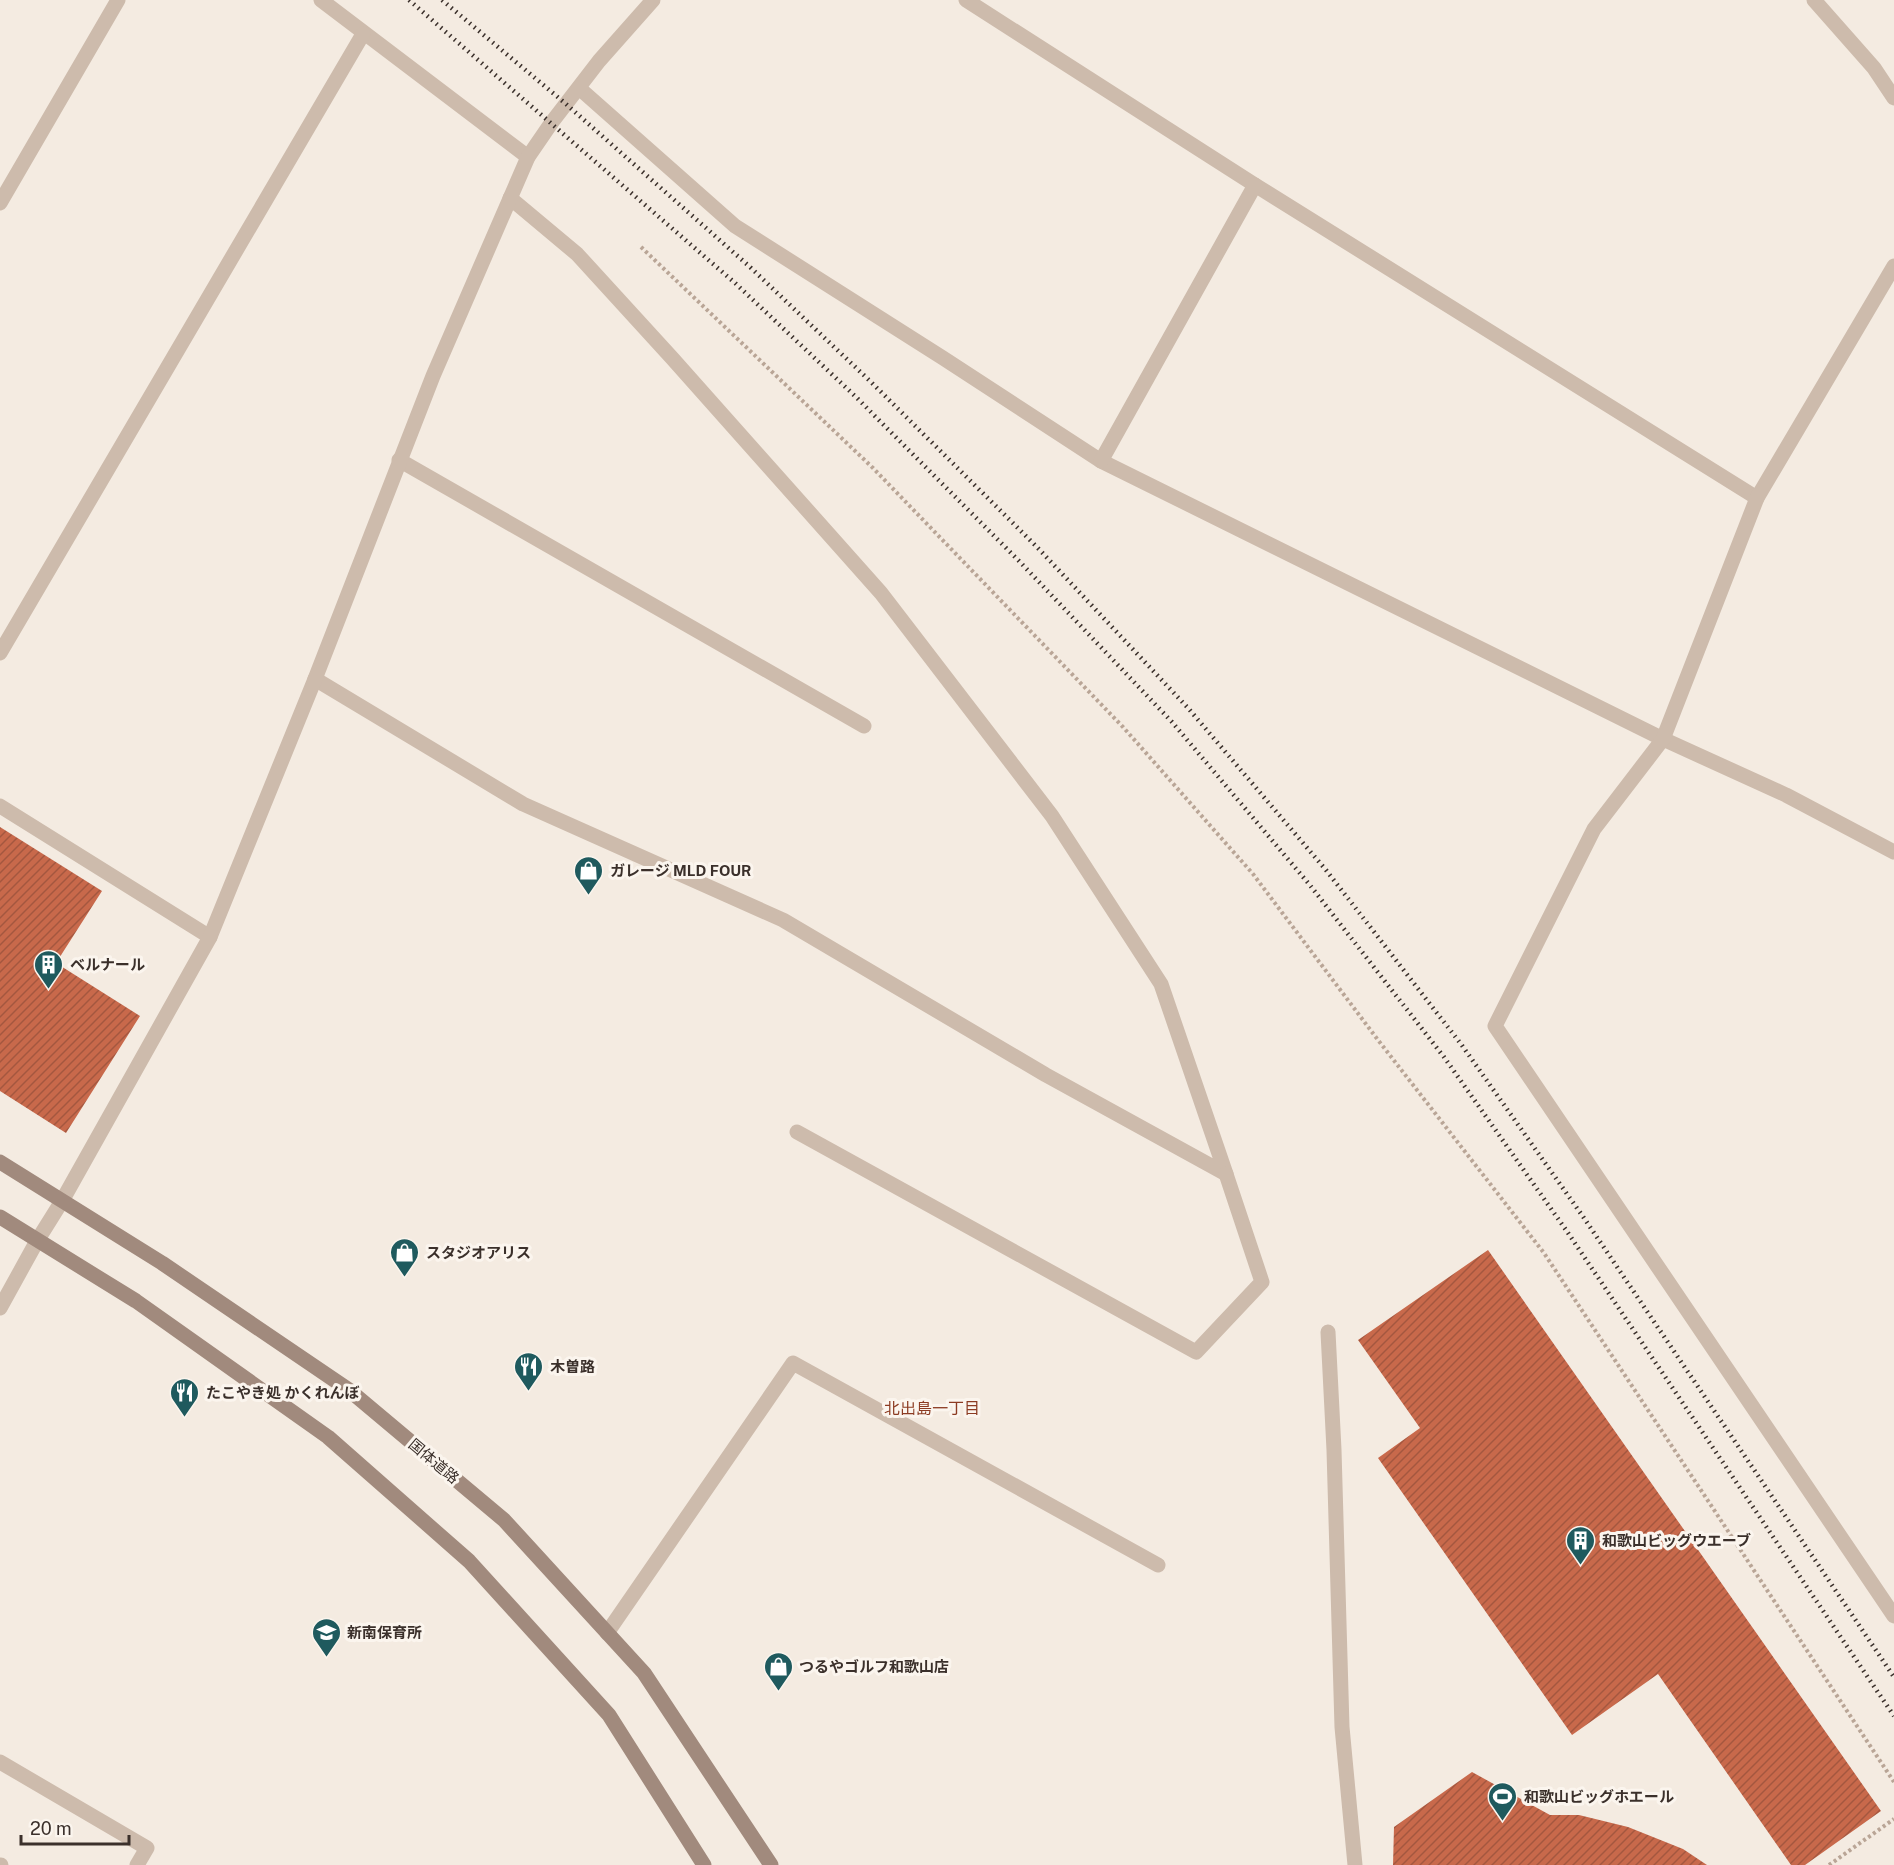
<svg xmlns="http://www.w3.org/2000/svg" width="1894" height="1865" font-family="'Public Sans','Noto Sans JP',sans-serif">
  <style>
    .building { fill: url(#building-hatch) }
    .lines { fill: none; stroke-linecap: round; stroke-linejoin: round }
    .path { stroke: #b9a596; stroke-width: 4; stroke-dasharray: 3 3; stroke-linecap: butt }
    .lane { stroke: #cdbbac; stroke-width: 15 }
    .street { stroke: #cdbbac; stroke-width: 15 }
    .secondary { stroke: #a18a7d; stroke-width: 15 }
    .rail { stroke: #3b302b; stroke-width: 4.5; stroke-dasharray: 1.5 4.5; stroke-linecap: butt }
    .labels { text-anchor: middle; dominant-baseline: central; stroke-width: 6; stroke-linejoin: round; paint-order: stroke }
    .poi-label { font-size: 15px; font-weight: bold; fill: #3b302b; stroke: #fbf5ee; text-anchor: start }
    .street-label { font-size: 15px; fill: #3b302b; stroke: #fbf5ee }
    .neighbourhood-label { font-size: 16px; fill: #8c3b22; stroke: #fbf5ee }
  </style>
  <defs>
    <pattern id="building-hatch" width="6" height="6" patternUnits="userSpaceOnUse" patternTransform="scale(1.5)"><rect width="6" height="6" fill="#c8694b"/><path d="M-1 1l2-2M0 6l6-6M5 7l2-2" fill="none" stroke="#a4573f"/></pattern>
  </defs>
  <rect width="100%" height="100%" fill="#f4ebe1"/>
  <!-- building -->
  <g class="building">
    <path d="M 0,827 L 102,891 L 56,963 L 140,1016 L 66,1133 L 0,1091 Z"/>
    <path d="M 1488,1250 L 1881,1811 L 1805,1865 L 1791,1865 L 1658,1674 L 1572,1735 L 1378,1458 L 1420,1428 L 1358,1340 Z"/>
    <path d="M 1472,1772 L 1550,1815 L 1579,1815 L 1628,1827 L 1683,1849 L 1707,1865 L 1393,1865 L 1394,1827 Z"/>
  </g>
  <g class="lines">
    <!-- path -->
    <g class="path">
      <path d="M 641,247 L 873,468 L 1123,727 L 1253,874 L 1378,1040 L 1544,1253 L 1894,1782"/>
      <path d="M 1829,1865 L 1894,1819"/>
    </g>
    <!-- lane -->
    <path class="lane" d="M 1328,1332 L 1334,1450 L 1342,1727 L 1355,1865"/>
    <!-- street -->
    <g class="street">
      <path d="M 321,0 L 528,157"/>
      <path d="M 966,0 L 1255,185 L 1757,498"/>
      <path d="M 1814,0 L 1874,68 L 1894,98"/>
      <path d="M 579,88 L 735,226 L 943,358 L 1101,461 L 1663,739 L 1786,795 L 1894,852"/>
      <path d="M 0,203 L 118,0"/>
      <path d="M 1894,266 L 1757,498 L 1663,739 L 1594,829 L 1495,1026 L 1894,1616"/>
      <path d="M 399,460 L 864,726"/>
      <path d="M 1101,461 L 1255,185"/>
      <path d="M 0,653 L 363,34"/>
      <path d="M 315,679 L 523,804 L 783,920 L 1046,1075 L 1226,1174 L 1161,984 L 1052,816 L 881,593 L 672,358 L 577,254 L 510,198"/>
      <path d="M 0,806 L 210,937"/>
      <path d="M 797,1132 L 1196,1352 L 1262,1282 L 1226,1174"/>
      <path d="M 0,1308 L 37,1241 L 62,1201 L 210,937 L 315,679 L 433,376 L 528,157 L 552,122 L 599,61 L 653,0"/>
      <path d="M 607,1633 L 793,1363 L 1158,1565"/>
      <path d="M 0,1762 L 147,1848 L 137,1865"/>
      <path d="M 0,1865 L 1,1865"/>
    </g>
    <!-- secondary -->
    <g class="secondary">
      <path d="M 0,1162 L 162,1263 L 349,1390 L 504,1520 L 644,1673 L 771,1865"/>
      <path d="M 0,1217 L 136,1301 L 328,1437 L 469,1561 L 609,1715 L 704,1865"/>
    </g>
    <!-- rail -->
    <g class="rail">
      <path d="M 409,0 L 735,283 L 856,397 L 1020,562 L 1172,722 L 1309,884 L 1444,1057 L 1566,1230 L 1894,1716"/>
      <path d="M 442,0 L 566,104 L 750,267 L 871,382 L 1036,546 L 1188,708 L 1326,870 L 1461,1044 L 1584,1218 L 1894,1677"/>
    </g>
  </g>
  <!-- icons -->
  <defs>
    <symbol id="shop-pin" viewBox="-11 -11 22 30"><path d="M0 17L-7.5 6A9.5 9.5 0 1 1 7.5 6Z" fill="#1f5a5e" stroke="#fbf5ee"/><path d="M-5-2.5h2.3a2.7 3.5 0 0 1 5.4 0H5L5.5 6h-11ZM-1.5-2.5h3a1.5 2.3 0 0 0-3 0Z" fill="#fff"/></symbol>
    <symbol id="building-pin" viewBox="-11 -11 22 30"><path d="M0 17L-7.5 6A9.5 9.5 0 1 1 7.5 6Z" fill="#1f5a5e" stroke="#fbf5ee"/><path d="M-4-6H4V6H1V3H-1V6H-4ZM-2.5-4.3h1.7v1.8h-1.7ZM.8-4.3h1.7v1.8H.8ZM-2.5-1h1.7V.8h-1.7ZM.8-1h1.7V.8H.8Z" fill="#fff"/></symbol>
    <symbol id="restaurant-pin" viewBox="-11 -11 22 30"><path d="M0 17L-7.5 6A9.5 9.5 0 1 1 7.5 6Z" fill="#1f5a5e" stroke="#fbf5ee"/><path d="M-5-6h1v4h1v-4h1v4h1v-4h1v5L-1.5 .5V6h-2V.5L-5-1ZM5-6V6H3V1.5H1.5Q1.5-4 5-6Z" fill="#fff"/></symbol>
    <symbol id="school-pin" viewBox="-11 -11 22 30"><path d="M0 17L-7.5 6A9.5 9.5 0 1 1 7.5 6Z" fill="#1f5a5e" stroke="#fbf5ee"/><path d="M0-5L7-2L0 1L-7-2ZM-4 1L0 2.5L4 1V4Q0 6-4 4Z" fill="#fff"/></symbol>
    <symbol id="stadium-pin" viewBox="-11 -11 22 30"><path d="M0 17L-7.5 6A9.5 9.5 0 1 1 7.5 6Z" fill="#1f5a5e" stroke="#fbf5ee"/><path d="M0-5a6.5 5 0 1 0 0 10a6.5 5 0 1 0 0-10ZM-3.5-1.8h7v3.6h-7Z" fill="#fff"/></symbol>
  </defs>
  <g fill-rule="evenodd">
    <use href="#shop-pin" x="572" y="854" width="33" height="45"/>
    <use href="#building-pin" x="32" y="948" width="33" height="45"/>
    <use href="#shop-pin" x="388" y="1236" width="33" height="45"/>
    <use href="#restaurant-pin" x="512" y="1350" width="33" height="45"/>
    <use href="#restaurant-pin" x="168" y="1376" width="33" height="45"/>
    <use href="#building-pin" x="1564" y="1524" width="33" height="45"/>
    <use href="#school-pin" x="310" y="1616" width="33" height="45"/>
    <use href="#shop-pin" x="762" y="1650" width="33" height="45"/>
    <use href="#stadium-pin" x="1486" y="1780" width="33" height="45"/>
  </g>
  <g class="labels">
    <!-- poi labels -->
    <g class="poi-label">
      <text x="610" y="870">ガレージ MLD FOUR</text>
      <text x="70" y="964">ベルナール</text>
      <text x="426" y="1252">スタジオアリス</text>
      <text x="550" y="1366">木曽路</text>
      <text x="206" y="1392">たこやき処 かくれんぼ</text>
      <text x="1602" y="1540">和歌山ビッグウエーブ</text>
      <text x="347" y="1632">新南保育所</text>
      <text x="799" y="1666">つるやゴルフ和歌山店</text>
      <text x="1524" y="1796">和歌山ビッグホエール</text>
    </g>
    <!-- street labels -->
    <g class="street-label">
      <text transform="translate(434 1461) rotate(40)">国体道路</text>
    </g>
    <!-- neighbourhood labels -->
    <g class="neighbourhood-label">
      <text x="932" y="1408">北出島一丁目</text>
    </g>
  </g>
  <!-- scale -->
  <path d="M21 1835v9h108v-9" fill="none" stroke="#3b302b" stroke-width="3"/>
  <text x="30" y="1835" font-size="18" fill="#3b302b" stroke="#fbf5ee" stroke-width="4.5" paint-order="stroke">20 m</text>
</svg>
